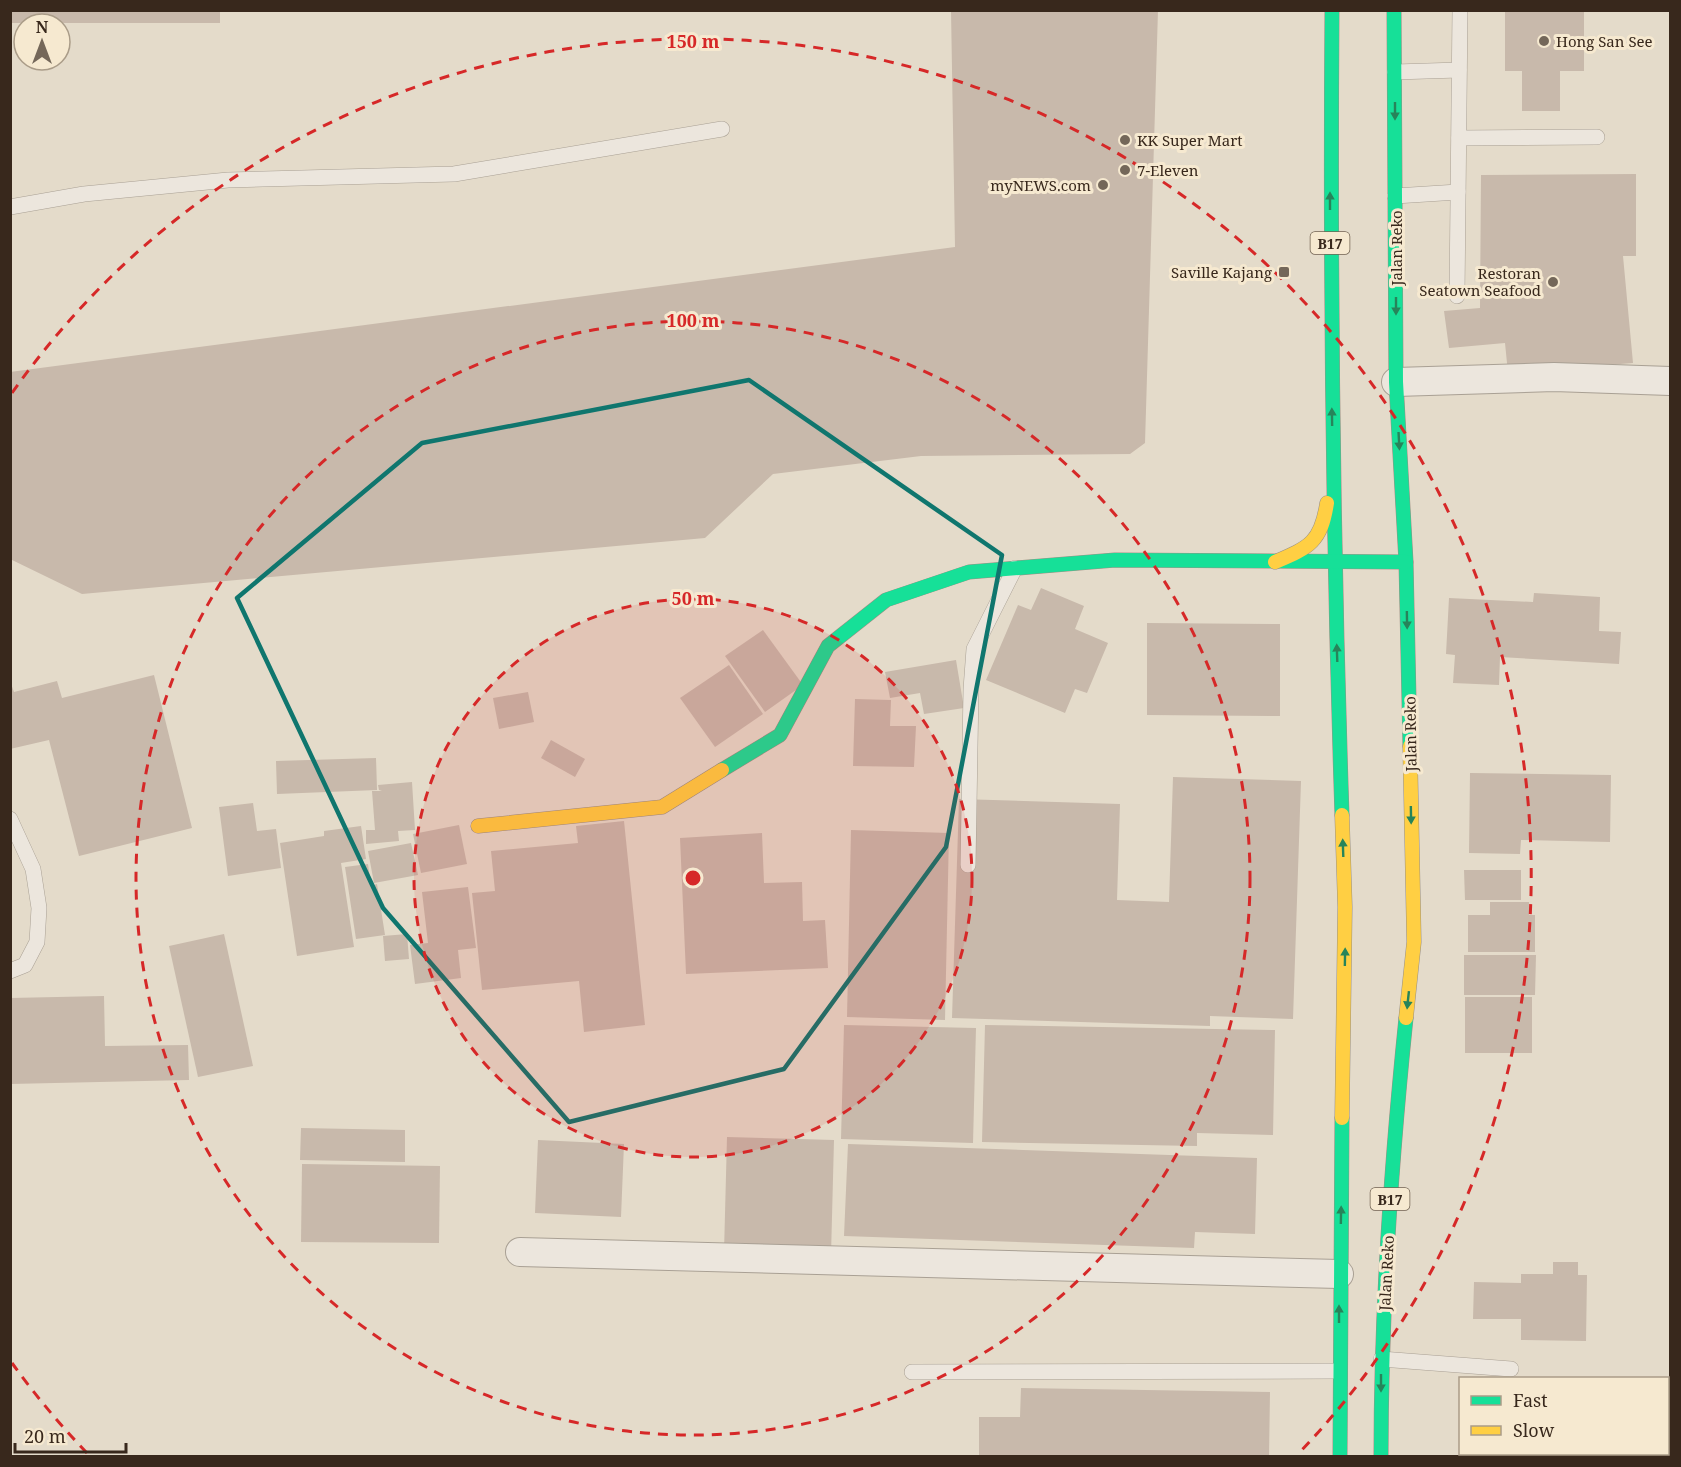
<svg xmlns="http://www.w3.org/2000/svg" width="1681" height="1467" font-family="'Noto Serif',serif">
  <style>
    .building { fill: #c8b9ab }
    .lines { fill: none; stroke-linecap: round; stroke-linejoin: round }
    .lane-casing { stroke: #a9a094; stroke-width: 16 }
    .street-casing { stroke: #a9a094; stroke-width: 30 }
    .fast-casing { stroke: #999084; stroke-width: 15 }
    .slow-casing { stroke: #999084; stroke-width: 15 }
    .lane { stroke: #ece6dd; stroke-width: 15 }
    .street { stroke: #ece6dd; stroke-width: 28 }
    .fast { stroke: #16e098; stroke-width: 14 }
    .slow { stroke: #ffcf43; stroke-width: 14 }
    .oneway { fill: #27845a }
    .marked { fill: none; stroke: #0f766e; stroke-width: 4.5; stroke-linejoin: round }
    .ring { fill: none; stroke: #d62828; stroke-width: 3; stroke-dasharray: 10 8 }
    .poi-dot { fill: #746759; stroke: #f6e9d0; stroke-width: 2 }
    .labels { text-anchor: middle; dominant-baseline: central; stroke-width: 6; stroke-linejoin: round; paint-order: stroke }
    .shield { fill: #f6e9d0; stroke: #716252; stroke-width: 1.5 }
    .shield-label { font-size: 14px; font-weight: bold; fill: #38281c }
    .poi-label { font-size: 15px; fill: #38281c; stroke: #f6e9d0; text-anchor: start }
    .street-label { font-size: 15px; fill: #38281c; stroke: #f6e9d0 }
    .centre { fill: #d62828; stroke: #f6e9d0; stroke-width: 3 }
    .ring-label { font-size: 18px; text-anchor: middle; font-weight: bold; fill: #d62828; stroke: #f6e9d0; stroke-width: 6; stroke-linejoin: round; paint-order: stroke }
  </style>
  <rect width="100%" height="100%" fill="#e4dbca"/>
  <!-- building -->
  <g class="building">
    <rect x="10" y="10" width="210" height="13"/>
    <path d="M 951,10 L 1158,10 L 1145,443 L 1130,454 L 921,456 L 773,474 L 705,538 L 82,594 L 10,559 L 10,372 L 955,247 Z"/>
    <path d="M 1505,10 L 1584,10 L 1584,71 L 1560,71 L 1560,111 L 1522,111 L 1522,71 L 1505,71 Z"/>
    <path d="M 1636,174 L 1636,256 L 1623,256 L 1633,363 L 1508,373 L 1505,343 L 1449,348 L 1444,311 L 1480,308 L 1481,175 Z"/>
    <path d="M 1041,588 L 1084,606 L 1075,629 L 1108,643 L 1087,693 L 1075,689 L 1065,713 L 986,680 L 1018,605 L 1031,610 Z"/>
    <path d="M 1534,593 L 1600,597 L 1599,631 L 1621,632 L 1619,664 L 1500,657 L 1499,685 L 1453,683 L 1455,655 L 1446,654 L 1449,598 L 1533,602 Z"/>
    <path d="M 1147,623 L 1280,624 L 1280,716 L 1147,715 Z"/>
    <path d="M 763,630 L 803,685 L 765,712 L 725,656 Z"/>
    <path d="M 956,660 L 964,708 L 924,714 L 920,693 L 890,698 L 885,672 Z"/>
    <path d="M 729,665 L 763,714 L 715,747 L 680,698 Z"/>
    <path d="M 154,675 L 192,828 L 79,856 L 49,740 L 10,749 L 10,681 L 14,692 L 57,681 L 62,698 Z"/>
    <path d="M 528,692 L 534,722 L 499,729 L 493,698 Z"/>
    <path d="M 855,699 L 891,700 L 890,726 L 916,726 L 914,767 L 853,766 Z"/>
    <path d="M 551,740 L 585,759 L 575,777 L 541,758 Z"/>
    <path d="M 376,758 L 377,790 L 277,794 L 276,761 Z"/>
    <path d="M 1470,773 L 1611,775 L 1610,842 L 1521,840 L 1520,854 L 1469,853 Z"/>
    <path d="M 1173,777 L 1301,781 L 1293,1019 L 1210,1016 L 1210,1026 L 952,1018 L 959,799 L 1120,804 L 1117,900 L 1169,902 Z"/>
    <path d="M 412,782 L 415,830 L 398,831 L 399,841 L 366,844 L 366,830 L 375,830 L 372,791 L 382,791 L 379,790 L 378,785 Z"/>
    <path d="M 253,803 L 257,831 L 276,829 L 281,868 L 228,876 L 219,807 Z"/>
    <path d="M 624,821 L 645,1025 L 584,1032 L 579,981 L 482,990 L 472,893 L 495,891 L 491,851 L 578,843 L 576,826 Z"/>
    <path d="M 459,825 L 467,864 L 421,873 L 413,834 Z"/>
    <path d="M 361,826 L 366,859 L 341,863 L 354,947 L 297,956 L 280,843 L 324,836 L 324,831 Z"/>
    <path d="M 851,830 L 949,833 L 945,1020 L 847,1017 Z"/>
    <path d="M 762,833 L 764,883 L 802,882 L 803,921 L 825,920 L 828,968 L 686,974 L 680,838 Z"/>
    <path d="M 411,843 L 418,875 L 374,883 L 368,851 Z"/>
    <path d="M 368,864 L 371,886 L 377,884 L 385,935 L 356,939 L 345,867 Z"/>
    <path d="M 1464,870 L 1521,870 L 1521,900 L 1465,900 Z"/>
    <path d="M 468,887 L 476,948 L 458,950 L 461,978 L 415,984 L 410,945 L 428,943 L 422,892 Z"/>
    <path d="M 1490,902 L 1529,902 L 1529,915 L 1535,915 L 1535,952 L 1468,952 L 1468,915 L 1490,915 Z"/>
    <path d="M 224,934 L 253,1066 L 198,1077 L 169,946 Z"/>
    <path d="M 407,934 L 409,959 L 385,961 L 383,936 Z"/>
    <path d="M 1464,955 L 1536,955 L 1535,995 L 1464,995 Z"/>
    <path d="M 104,996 L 105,1046 L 188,1045 L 189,1080 L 10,1084 L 10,998 Z"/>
    <rect x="1465" y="997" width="67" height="56"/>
    <path d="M 844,1025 L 976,1028 L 973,1143 L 841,1139 Z"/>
    <path d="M 985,1025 L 1275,1030 L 1273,1135 L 1197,1133 L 1197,1146 L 982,1142 Z"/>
    <path d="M 301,1128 L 405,1130 L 405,1162 L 300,1160 Z"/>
    <path d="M 727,1137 L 834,1140 L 831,1255 L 724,1252 Z"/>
    <path d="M 538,1140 L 624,1144 L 621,1217 L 535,1213 Z"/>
    <path d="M 848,1144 L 1257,1158 L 1255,1234 L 1195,1232 L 1194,1248 L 844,1236 Z"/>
    <path d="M 302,1164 L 440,1166 L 439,1243 L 301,1242 Z"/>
    <path d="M 1553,1262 L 1578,1262 L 1578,1275 L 1587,1275 L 1586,1341 L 1521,1340 L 1521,1319 L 1473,1319 L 1474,1282 L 1521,1283 L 1521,1274 L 1553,1274 Z"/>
    <path d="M 1021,1388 L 1270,1392 L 1269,1456 L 979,1456 L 979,1417 L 1020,1417 Z"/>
    <rect x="1475" y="1454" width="49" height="2"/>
    <rect x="1529" y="1454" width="55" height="2"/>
  </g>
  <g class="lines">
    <defs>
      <g id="lane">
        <path d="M 1395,72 L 1459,70"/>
        <path d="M 1459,138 L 1597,137"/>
        <path d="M 1395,196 L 1458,192"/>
        <path d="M 10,207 L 84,194 L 228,180 L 454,174 L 722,129"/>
        <path d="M 1457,296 L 1460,10"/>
        <path d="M 10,819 L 33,869 L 39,908 L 37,942 L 25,965 L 10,971"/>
        <path d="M 968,865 L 971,689 L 974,649 L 1015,568"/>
        <path d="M 1381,1359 L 1511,1369"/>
        <path d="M 912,1372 L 1339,1371"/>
      </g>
      <g id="street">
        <path d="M 1396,382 L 1554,377 L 1670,381"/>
        <path d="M 520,1252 L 1339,1274"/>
      </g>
      <g id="fast">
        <path d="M 1332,10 C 1330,278 1333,546 1342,815"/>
        <path d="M 1394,10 L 1396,382 L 1406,562 L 1410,746"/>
        <path d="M 722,770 L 780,735 L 828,646 L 886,600 L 969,572 L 1115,560 L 1406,562"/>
        <path d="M 1340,1456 L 1342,1118"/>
        <path d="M 1381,1456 C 1381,1309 1391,1164 1406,1018"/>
      </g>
      <g id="slow">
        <path d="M 1275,562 C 1310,547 1321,542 1327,503"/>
        <path d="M 478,826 L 662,807 L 722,770"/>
        <path d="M 1406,1018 L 1414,942 L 1410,746"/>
        <path d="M 1342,1118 L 1345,907 L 1342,815"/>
      </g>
    </defs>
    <!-- lane casing -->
    <use href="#lane" class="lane-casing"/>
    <!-- street casing -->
    <use href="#street" class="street-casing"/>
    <!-- fast casing -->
    <use href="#fast" class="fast-casing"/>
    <!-- slow casing -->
    <use href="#slow" class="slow-casing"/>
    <!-- lane -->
    <use href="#lane" class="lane"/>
    <!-- street -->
    <use href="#street" class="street"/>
    <!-- fast -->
    <use href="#fast" class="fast"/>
    <!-- slow -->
    <use href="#slow" class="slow"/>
  </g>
  <!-- one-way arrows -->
  <defs><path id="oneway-solid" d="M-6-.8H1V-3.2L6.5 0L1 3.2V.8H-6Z" transform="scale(1.5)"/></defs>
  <g class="oneway">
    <use href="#oneway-solid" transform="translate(1395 111) rotate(90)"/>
    <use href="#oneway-solid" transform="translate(1330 201) rotate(-90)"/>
    <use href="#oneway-solid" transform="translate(1396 306) rotate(90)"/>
    <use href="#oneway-solid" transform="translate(1332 417) rotate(-91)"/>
    <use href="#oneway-solid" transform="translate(1399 441) rotate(87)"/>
    <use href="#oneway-solid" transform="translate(1407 620) rotate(89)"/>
    <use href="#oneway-solid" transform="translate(1337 653) rotate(-92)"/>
    <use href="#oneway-solid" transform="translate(1411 815) rotate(89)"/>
    <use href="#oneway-solid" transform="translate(1343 848) rotate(-92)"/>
    <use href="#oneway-solid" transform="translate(1345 957) rotate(-89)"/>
    <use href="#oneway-solid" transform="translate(1408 1000) rotate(96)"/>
    <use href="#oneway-solid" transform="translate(1341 1215) rotate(-89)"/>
    <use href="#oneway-solid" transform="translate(1339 1314) rotate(-90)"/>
    <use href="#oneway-solid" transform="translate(1381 1383) rotate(90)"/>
  </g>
  <!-- marked area -->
  <path class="marked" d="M 749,380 L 1002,555 L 946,847 L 784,1069 L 569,1122 L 383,908 L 237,598 L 422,443 Z"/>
  <!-- distance rings -->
  <circle cx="693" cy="878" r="279" fill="#d62828" fill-opacity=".12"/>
  <g class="ring">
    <circle cx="693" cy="878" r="279"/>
    <circle cx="693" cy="878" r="557"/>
    <path d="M87 1453A836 836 0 0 1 12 1363M12 393A836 836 0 1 1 1299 1453"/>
  </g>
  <!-- markers -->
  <g class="poi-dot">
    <circle cx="1544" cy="41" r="6"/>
    <circle cx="1125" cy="140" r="6"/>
    <circle cx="1125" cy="170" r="6"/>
    <circle cx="1103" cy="185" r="6"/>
    <rect x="1278" y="266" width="12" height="12" rx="3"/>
    <circle cx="1553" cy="282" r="6"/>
  </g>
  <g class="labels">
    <!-- shield labels -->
    <g class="shield">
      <rect x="1310.5" y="232" width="39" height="22" rx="4.5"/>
      <rect x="1370.5" y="1188" width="39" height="22" rx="4.5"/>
    </g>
    <g class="shield-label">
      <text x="1330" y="243">B17</text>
      <text x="1390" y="1199">B17</text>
    </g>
    <!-- poi labels -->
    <g class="poi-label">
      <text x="1556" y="41">Hong San See</text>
      <text x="1137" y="140">KK Super Mart</text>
      <text x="1137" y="170">7-Eleven</text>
      <text x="1091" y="185" text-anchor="end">myNEWS.com</text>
      <text x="1272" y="272" text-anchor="end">Saville Kajang</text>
      <text x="1541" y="273" text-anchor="end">Restoran<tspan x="1541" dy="17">Seatown Seafood</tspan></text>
    </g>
    <!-- street labels -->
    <g class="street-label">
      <text transform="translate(1396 248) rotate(-90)">Jalan Reko</text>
      <text transform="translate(1410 734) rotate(-91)">Jalan Reko</text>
      <text transform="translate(1386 1273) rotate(-87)">Jalan Reko</text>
    </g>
  </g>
  <circle cx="693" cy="878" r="9" class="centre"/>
  <g class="ring-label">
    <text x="693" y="48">150 m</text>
    <text x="693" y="327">100 m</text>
    <text x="693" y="605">50 m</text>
  </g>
  <!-- border -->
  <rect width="1681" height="1467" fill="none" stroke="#38281c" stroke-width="24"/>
  <!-- legend -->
  <rect x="1459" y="1377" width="210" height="78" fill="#f6e9d0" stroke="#aa9c88" stroke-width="1.5"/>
  <rect x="1471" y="1396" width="30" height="9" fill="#16e098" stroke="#aa9c88" stroke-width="1.5"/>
  <text x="1513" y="1407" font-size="18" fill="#38281c">Fast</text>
  <rect x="1471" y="1426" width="30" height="9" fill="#ffcf43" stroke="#aa9c88" stroke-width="1.5"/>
  <text x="1513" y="1437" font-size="18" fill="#38281c">Slow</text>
  <!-- north arrow -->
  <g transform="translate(42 42)"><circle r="28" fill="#f6e9d0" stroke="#aa9c88" stroke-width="1.5"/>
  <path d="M0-4.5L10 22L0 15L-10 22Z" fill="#746759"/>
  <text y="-9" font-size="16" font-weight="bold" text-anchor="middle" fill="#38281c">N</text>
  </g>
  <!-- scale -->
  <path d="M15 1443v9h111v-9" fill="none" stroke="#38281c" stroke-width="3"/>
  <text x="24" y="1443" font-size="18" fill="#38281c" stroke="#f6e9d0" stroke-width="4.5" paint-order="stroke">20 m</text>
</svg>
